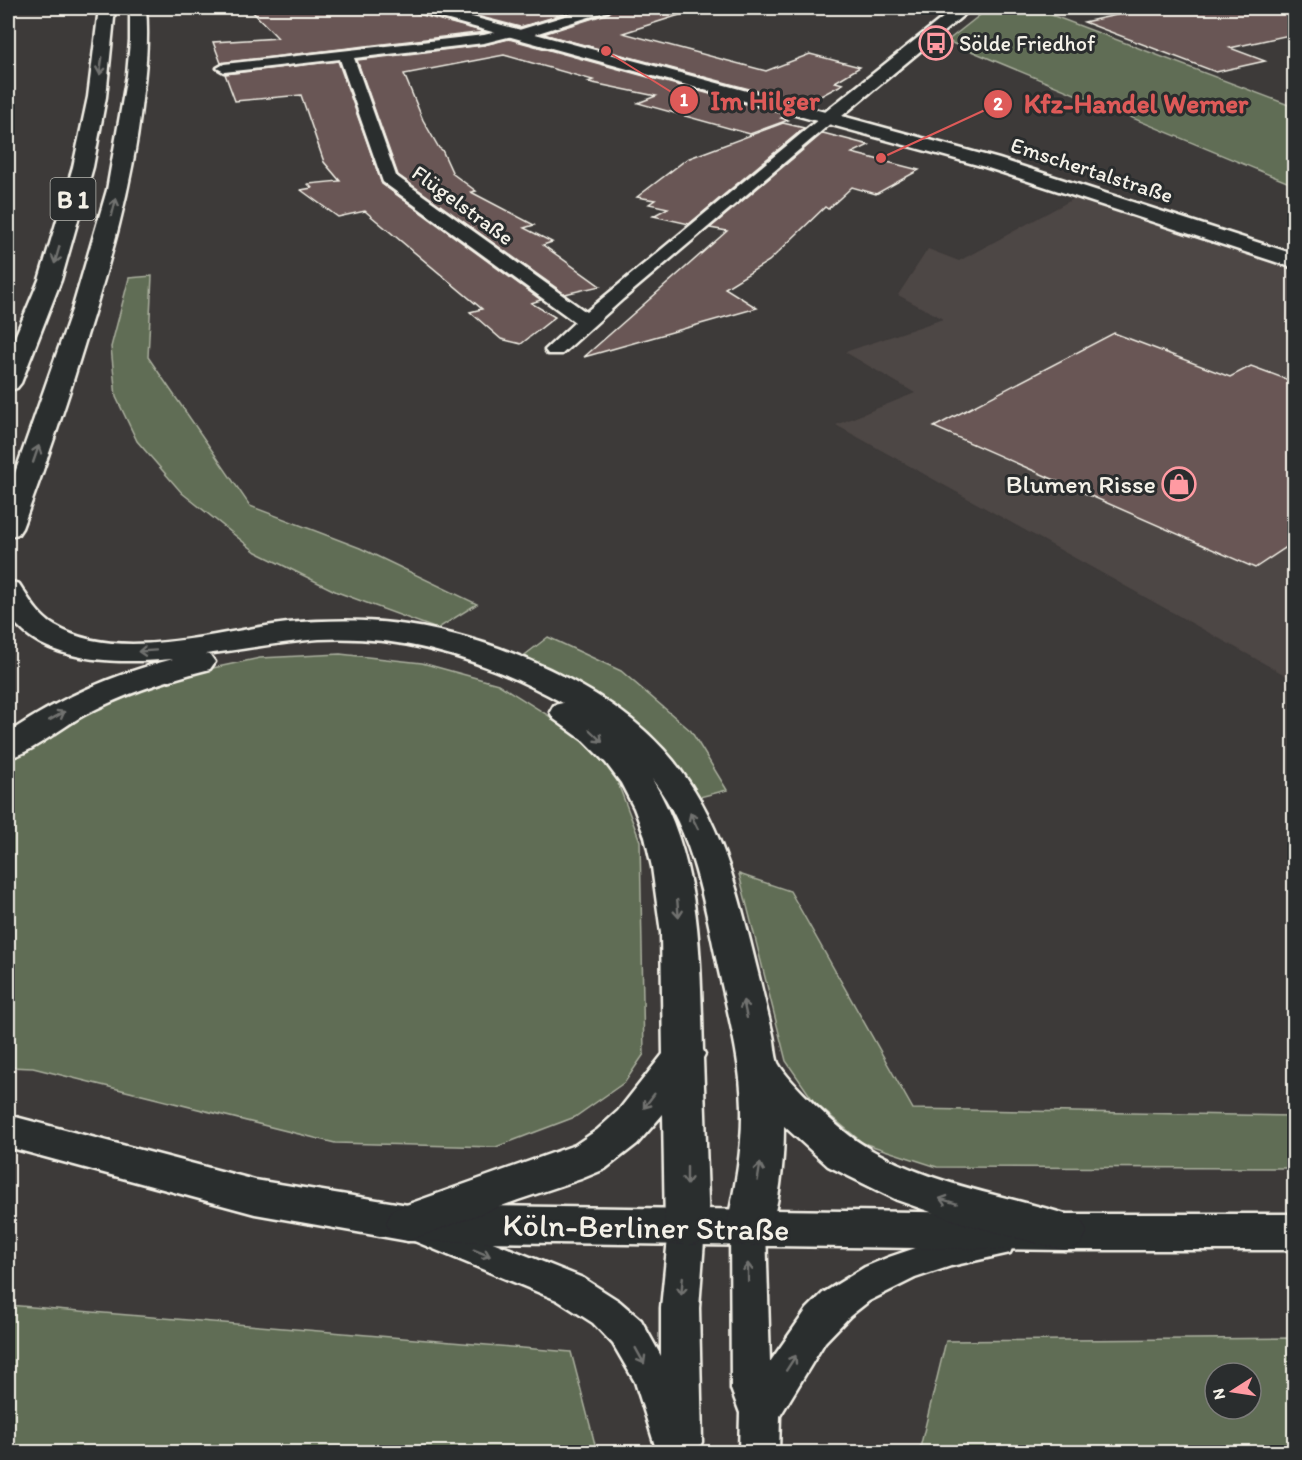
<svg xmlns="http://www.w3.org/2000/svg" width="1302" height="1460" font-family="Itim,sans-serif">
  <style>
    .built { fill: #4d4644 }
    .green { fill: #616d54; stroke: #aaaf9e; stroke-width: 1.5; fill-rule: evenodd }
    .building { fill: #695754; stroke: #f4f1e8; stroke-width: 1.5 }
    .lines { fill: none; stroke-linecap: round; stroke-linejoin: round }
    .minor-casing { stroke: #f4f1e8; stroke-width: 5 }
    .secondary-casing { stroke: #f4f1e8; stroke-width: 5 }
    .trunk-casing { stroke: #f4f1e8; stroke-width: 5 }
    .minor { fill: #2a2d2e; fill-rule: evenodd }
    .secondary { fill: #2a2d2e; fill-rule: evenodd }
    .trunk { fill: #2a2d2e; fill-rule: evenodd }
    .oneway { stroke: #71726f }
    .labels { text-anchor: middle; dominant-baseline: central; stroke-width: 6; stroke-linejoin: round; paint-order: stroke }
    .far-poi-label { font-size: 22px; fill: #f4f1e8; stroke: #2a2d2e; text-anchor: start }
    .far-street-label { font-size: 22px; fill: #f4f1e8; stroke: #2a2d2e }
    .shield { fill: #2a2d2e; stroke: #b7b6b0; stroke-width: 1.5 }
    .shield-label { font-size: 24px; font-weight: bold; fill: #f4f1e8 }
    .poi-label { font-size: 26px; fill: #f4f1e8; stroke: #2a2d2e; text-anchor: end }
    .near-street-label { font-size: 32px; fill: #f4f1e8; stroke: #2a2d2e }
    .leader { fill: none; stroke: #de5a58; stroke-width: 2 }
    .callout-dot { fill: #de5a58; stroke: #2a2d2e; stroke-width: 2 }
    .mark-label { font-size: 18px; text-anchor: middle; font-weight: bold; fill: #fff }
    .callout-label { font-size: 27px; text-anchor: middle; font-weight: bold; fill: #de5a58; stroke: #2a2d2e; stroke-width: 6; stroke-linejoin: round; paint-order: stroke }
  </style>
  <rect width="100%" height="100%" fill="#3d3a39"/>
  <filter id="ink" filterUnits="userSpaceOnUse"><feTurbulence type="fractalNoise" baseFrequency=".0167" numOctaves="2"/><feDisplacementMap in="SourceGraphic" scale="12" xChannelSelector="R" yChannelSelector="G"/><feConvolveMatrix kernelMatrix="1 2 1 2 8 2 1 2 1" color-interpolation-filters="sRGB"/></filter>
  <g filter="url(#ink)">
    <!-- built -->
    <path class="built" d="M 1075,198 L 1294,270 L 1294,680 L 836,425 L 915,393 L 845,352 L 943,319 L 898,295 L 928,249 L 959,261 Z"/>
    <!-- green -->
    <g class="green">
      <path d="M 989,8 L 1033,8 L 1294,107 L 1294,185 L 947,41 Z"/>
      <path d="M 152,276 L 148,357 L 250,506 L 360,548 L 477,604 L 437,629 L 337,592 L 256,552 L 182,493 L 137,441 L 116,397 L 111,347 L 129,278 Z"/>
      <path d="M 548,637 L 621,671 L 691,731 L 727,790 L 696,798 L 517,661 Z"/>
      <path d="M 340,654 L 422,663 L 498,684 L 570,729 L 614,773 L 640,841 L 644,1054 L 625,1082 L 575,1117 L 496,1147 L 335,1143 L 33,1068 L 8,1067 L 8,764 L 20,752 L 95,705 L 180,675 L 260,658 Z"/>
      <path d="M 739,874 L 790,891 L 913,1109 L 1294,1116 L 1294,1168 L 937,1167 L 863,1143 L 815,1103 L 786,1061 Z"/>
      <path d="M 8,1305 L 571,1352 L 597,1452 L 8,1452 Z"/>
      <path d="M 1294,1338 L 1294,1452 L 919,1452 L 946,1341 ZM 1215,1373 L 1251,1373 L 1251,1409 L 1215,1409 Z"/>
    </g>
    <!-- building -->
    <g class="building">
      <path d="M 249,8 L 412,8 L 415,13 L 485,32 L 221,63 L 213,42 L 278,38 Z"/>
      <path d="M 446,8 L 585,8 L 520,27 Z"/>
      <path d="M 612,8 L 685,8 L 686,13 L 623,33 L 766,71 L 810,54 L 860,67 L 835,82 L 843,84 L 806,104 L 543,34 L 609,13 Z"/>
      <path d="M 1149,8 L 1280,8 L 1281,11 L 1294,15 L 1294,34 L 1230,48 L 1265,61 L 1216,72 L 1084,22 Z"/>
      <path d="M 509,39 L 787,115 L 781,118 L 788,120 L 750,134 L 638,103 L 656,96 L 588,82 L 593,80 L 504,55 L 404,74 L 423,120 L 439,148 L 442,150 L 453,174 L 476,191 L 471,192 L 534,225 L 524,228 L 552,242 L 543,245 L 600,286 L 565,294 L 398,175 L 357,60 L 484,45 Z"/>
      <path d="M 338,61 L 382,184 L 541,300 L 531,303 L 555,317 L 521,344 L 501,339 L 470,312 L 482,309 L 365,211 L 338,217 L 301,190 L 312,188 L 308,184 L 340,181 L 324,162 L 301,95 L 235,101 L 225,74 Z"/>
      <path d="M 783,123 L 804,128 L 689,224 L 653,216 L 668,208 L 649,204 L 655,200 L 637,197 L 687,159 Z"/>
      <path d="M 823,133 L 869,145 L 852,153 L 919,170 L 876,194 L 852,187 L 828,209 L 825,207 L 769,261 L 725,288 L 757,308 L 584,357 L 727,231 L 710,228 Z"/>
      <path d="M 1114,333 L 1230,377 L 1251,366 L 1294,382 L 1294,542 L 1255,568 L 934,427 Z"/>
    </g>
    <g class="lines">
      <defs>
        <g id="minor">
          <path d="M 591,8 L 610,8 L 608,11 L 522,38 L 516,35 L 484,43 L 354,58 L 396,176 L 586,312 L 825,114 L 835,114 L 838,117 L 623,299 L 562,354 L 548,354 L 545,350 L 575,322 L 383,182 L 340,59 L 224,72 L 217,68 L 224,64 L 484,35 L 513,28 L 519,30 Z"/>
          <path d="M 420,1213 L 583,1278 L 619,1301 L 641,1320 L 661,1356 L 661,1308 L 669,1228 L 674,1218 L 687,1213 L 700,1218 L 705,1228 L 699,1308 L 702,1442 L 697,1452 L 657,1452 L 635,1382 L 613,1344 L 593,1323 L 557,1300 L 407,1238 L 402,1228 L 407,1218 Z"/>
          <path d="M 748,1214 L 761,1219 L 766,1229 L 770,1362 L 807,1309 L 823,1293 L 865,1267 L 889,1257 L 951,1236 L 997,1227 L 1010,1231 L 1015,1242 L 1010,1253 L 951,1266 L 915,1278 L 869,1301 L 850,1316 L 825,1342 L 780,1416 L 779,1452 L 739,1452 L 740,1413 L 731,1389 L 730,1229 L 735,1219 Z"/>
        </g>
        <g id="secondary">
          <path d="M 414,8 L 439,8 L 825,112 L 955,8 L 972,8 L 842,116 L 999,159 L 1294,254 L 1294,268 L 985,167 L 416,11 Z"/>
          <path d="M 8,1115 L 255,1180 L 408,1205 L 1065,1214 L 1294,1214 L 1294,1250 L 1065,1250 L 408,1241 L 255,1214 L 8,1147 Z"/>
        </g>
        <g id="trunk">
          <path d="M 99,8 L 115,8 L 106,97 L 93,167 L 61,280 L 21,383 L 17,388 L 8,391 L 8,354 L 39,280 L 73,167 L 88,97 Z"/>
          <path d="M 130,8 L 146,8 C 149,42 145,75 141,108 C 132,189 109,265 85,342 C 66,405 45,467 22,528 L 18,534 L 8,537 L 8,493 L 72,310 L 107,190 L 127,75 L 130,41 Z"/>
          <path d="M 8,581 L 19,584 C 29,599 38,616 55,626 C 119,664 218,631 288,623 C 313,621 339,620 365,621 C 444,624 528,653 595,694 C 711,765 730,859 760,981 C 764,999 769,1017 773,1035 C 775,1044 775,1055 778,1063 C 789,1083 838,1128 857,1141 C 925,1186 1006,1194 1081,1219 L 1087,1232 L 1081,1245 L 1065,1250 L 1039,1244 L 962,1223 L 897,1200 L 828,1166 L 784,1126 C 784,1160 780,1211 764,1242 L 748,1247 L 732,1242 L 726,1229 C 735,1189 743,1148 742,1107 C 741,1060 728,1013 718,967 C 704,904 694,832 652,779 C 702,862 700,957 703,1050 L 705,1054 L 703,1058 L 709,1228 L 703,1241 L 687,1246 L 671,1241 L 665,1228 L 663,1114 L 637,1144 L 605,1169 L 581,1179 L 518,1200 L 408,1241 L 392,1236 L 386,1223 L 392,1210 L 575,1145 L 597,1130 L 618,1111 L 663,1054 L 661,933 L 652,867 L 645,837 L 634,808 L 621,783 L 606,763 L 583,740 L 554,719 L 550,712 L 554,705 L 563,703 C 488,661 407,634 319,639 C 281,642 244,649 206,654 L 210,655 L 215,662 L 210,669 C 166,680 124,694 84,715 C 62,727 30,754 8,758 L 8,733 C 58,699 114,674 173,659 C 126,663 55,665 19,627 C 16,624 9,618 8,613 C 5,605 7,589 8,581 Z"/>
        </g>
      </defs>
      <!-- minor casing -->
      <use href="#minor" class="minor-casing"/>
      <!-- secondary casing -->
      <use href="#secondary" class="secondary-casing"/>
      <!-- trunk casing -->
      <use href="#trunk" class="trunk-casing"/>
      <!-- minor -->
      <use href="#minor" class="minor"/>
      <!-- secondary -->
      <use href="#secondary" class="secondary"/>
      <!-- trunk -->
      <use href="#trunk" class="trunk"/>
    </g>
    <!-- one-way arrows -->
    <defs><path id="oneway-shaft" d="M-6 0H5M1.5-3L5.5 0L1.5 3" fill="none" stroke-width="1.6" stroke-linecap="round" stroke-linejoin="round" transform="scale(1.5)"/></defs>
    <g class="oneway">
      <use href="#oneway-shaft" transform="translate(101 66) rotate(98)"/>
      <use href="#oneway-shaft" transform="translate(114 207) rotate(-76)"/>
      <use href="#oneway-shaft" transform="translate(57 255) rotate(106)"/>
      <use href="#oneway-shaft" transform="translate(36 454) rotate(-71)"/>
      <use href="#oneway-shaft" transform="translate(147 651) rotate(176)"/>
      <use href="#oneway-shaft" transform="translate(57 716) rotate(-29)"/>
      <use href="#oneway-shaft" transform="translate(596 736) rotate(44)"/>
      <use href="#oneway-shaft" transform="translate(694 821) rotate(-116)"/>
      <use href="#oneway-shaft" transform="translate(678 909) rotate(85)"/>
      <use href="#oneway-shaft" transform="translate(745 1009) rotate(-102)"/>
      <use href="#oneway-shaft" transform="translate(649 1101) rotate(127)"/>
      <use href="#oneway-shaft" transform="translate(759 1172) rotate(-81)"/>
      <use href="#oneway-shaft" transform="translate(687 1176) rotate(90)"/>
      <use href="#oneway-shaft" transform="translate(948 1201) rotate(-163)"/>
      <use href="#oneway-shaft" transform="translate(482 1253) rotate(22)"/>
      <use href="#oneway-shaft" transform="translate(748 1272) rotate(-91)"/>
      <use href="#oneway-shaft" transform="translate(682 1286) rotate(95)"/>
      <use href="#oneway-shaft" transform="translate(640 1356) rotate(61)"/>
      <use href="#oneway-shaft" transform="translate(791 1363) rotate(-57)"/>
    </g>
  </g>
  <!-- icons -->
  <defs>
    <symbol id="bus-ring" viewBox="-11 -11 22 22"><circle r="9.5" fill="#2a2d2e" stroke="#ff9aa2" stroke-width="1.5"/><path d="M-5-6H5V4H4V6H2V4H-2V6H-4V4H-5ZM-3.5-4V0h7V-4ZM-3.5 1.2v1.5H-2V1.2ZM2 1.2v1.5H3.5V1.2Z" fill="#ff9aa2"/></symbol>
    <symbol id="shop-ring" viewBox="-11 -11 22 22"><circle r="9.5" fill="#2a2d2e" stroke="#ff9aa2" stroke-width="1.5"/><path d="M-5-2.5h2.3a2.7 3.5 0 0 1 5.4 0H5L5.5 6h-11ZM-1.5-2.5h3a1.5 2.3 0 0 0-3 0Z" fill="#ff9aa2"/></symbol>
  </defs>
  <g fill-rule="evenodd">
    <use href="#bus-ring" x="917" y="24" width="38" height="38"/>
    <use href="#shop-ring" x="1160" y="465" width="38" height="38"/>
  </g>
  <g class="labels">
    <!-- far-poi labels -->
    <g class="far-poi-label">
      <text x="959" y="43">Sölde Friedhof</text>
    </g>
    <!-- far-street labels -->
    <g class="far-street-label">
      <text transform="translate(1092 170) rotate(18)">Emschertalstraße</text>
      <text transform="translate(463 205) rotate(36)">Flügelstraße</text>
    </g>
    <!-- shield labels -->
    <rect class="shield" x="50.5" y="178" width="45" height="42" rx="4.5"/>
    <g class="shield-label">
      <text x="73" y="199">B 1</text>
    </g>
    <!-- poi labels -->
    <g class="poi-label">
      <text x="1156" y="484">Blumen Risse</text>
    </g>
    <!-- near-street labels -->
    <g class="near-street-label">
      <text transform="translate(646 1227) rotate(1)">Köln-Berliner Straße</text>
    </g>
  </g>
  <!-- callouts -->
  <path class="leader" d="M606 51L684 100M881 158L998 104"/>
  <g class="callout-dot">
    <circle cx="606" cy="51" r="6"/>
    <circle cx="881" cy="158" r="6"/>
    <circle cx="684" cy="100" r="15"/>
    <circle cx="998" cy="104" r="15"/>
  </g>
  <g class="mark-label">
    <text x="684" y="106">1</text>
    <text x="998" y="110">2</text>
  </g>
  <g class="callout-label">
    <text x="765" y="110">Im Hilger</text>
    <text x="1136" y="113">Kfz-Handel Werner</text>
  </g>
  <!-- margin -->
  <rect width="1302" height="1460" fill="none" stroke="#2a2d2e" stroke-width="30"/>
  <rect x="15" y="15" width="1272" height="1430" fill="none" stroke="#f4f1e8" stroke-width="2" filter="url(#ink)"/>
  <!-- north arrow -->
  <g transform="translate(1233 1391) rotate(258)"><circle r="28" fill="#2a2d2e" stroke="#7b7b78" stroke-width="1.5"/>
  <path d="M0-4.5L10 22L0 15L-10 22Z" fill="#ff9aa2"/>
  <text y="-9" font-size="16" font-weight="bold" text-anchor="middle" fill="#f4f1e8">N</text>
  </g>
</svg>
